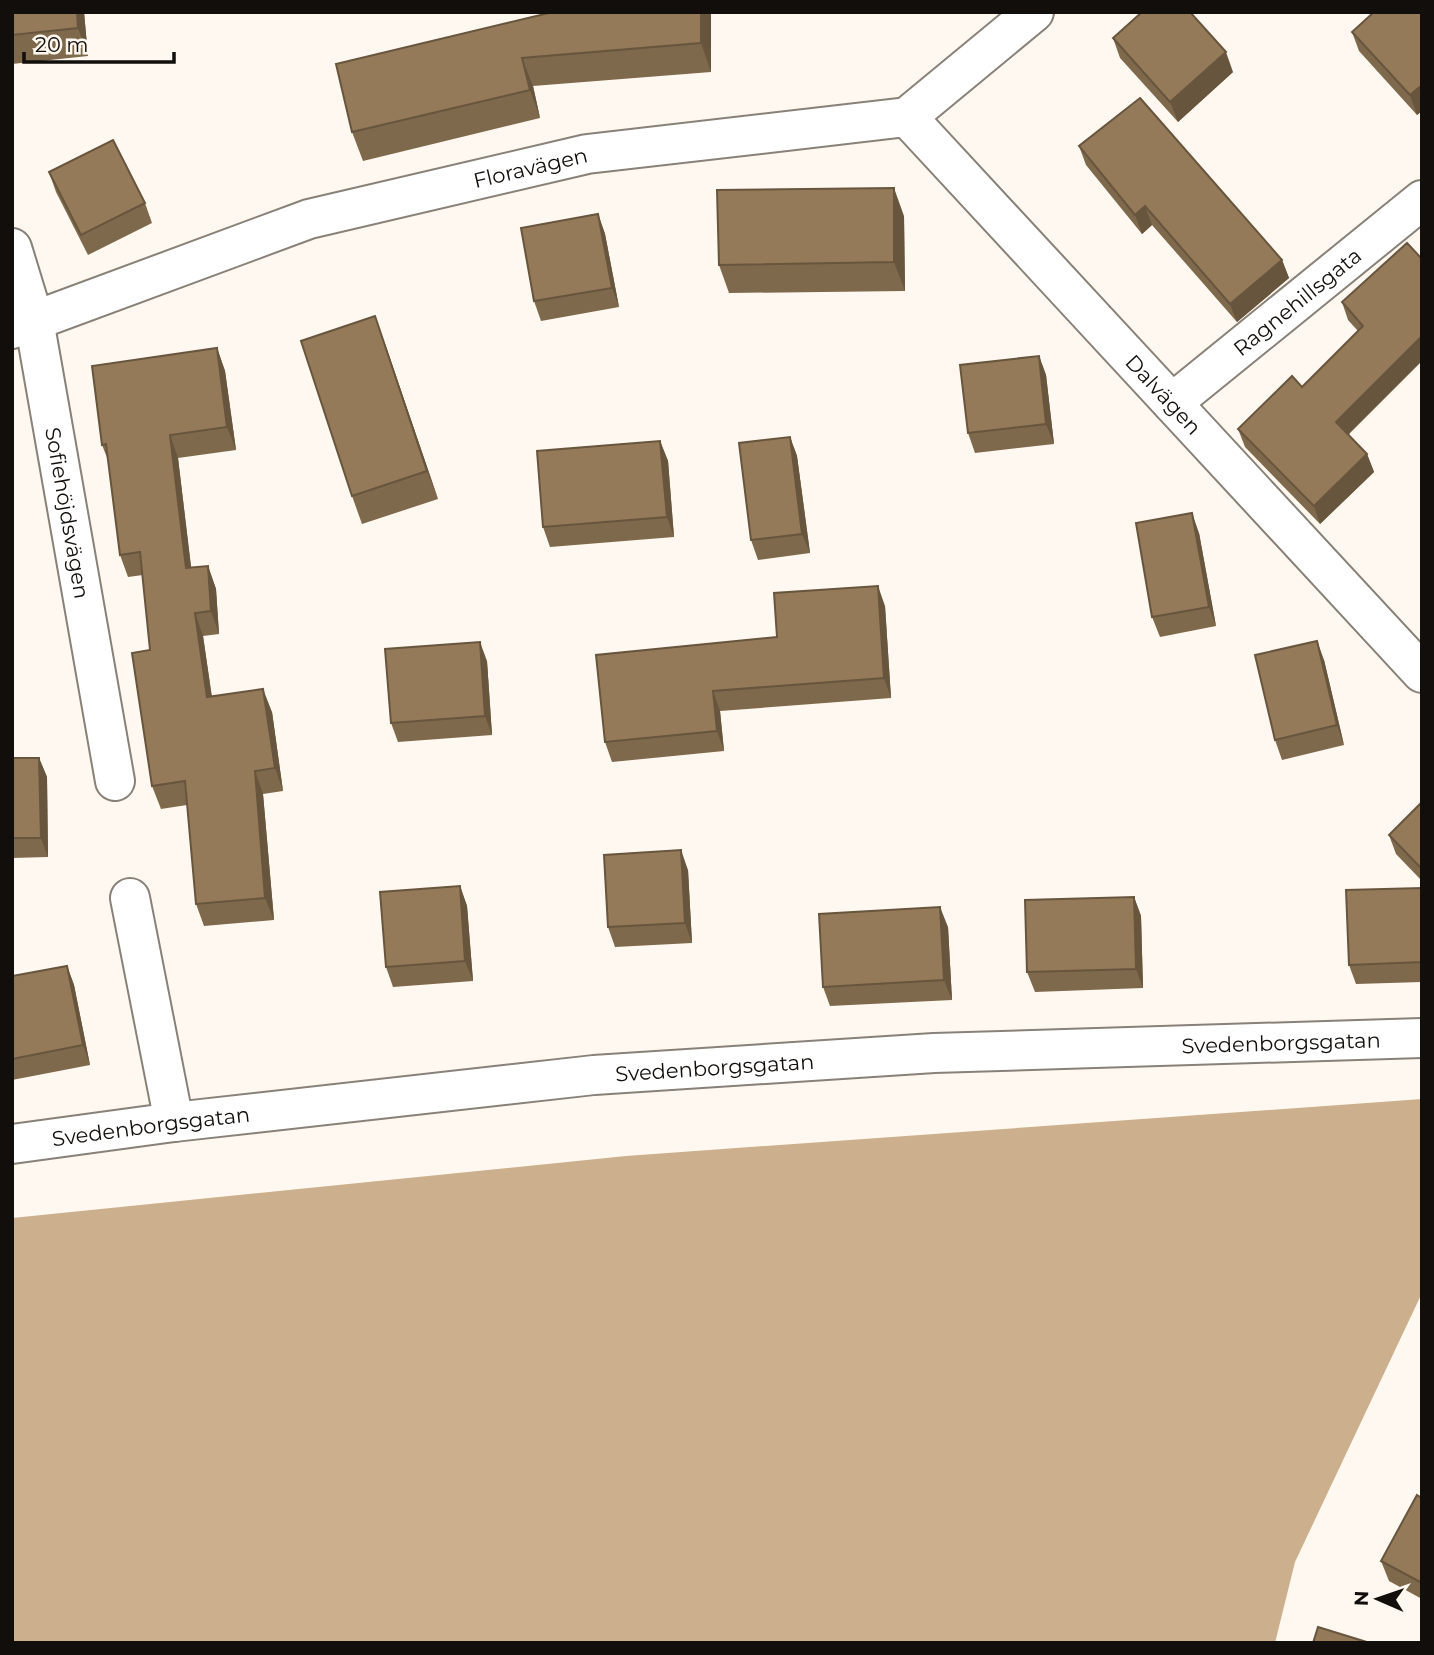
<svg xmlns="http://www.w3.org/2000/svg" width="1434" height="1655" font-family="Montserrat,sans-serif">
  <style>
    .forest { fill: #ccb08d }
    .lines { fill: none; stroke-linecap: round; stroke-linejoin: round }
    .minor-casing { stroke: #888177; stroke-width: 42 }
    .minor { stroke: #fff; stroke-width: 38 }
    .wall { fill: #7f694c }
    .shaded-wall { fill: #68553e }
    .building { fill: #947a58; stroke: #68553e; stroke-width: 2 }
    .labels { text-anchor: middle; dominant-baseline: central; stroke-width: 6; stroke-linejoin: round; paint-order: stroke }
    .street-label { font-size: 21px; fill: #110e0b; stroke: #fff8f0 }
  </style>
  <rect width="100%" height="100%" fill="#fff8f0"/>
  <!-- forest -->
  <path class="forest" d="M 1422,1099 L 1422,1293 L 1295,1562 L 1275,1643 L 12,1643 L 12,1218 L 626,1156 Z"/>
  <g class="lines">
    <defs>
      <g id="minor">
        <path id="s1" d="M 907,117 L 1422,673"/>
        <path id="s2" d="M 12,248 L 34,320 L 115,781"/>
        <path id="s3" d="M 12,329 L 309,219 L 587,154 L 907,117 L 1034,12"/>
        <path id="s4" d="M 1172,403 L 1422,200"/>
        <path d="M 130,898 L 174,1122"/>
        <path id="s5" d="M 12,1144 L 174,1122 L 594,1075 L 934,1053 L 1422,1038"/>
      </g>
    </defs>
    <!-- minor casing -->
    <use href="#minor" class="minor-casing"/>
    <!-- minor -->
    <use href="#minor" class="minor"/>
  </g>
  <!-- wall -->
  <g class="wall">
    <path d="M 12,12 L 84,12 L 88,56 L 12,64 Z"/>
    <path d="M 553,12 L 711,12 L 711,72 L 533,86 L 540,118 L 363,161 L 352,132 Z"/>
    <path d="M 1422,12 L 1422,111 L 1417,115 L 1359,51 L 1352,32 Z"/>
    <path d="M 1113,38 L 1233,72 L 1178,122 L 1120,58 Z"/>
    <path d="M 1079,146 L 1282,260 L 1289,278 L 1237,322 L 1152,225 L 1142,234 L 1086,165 Z"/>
    <path d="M 49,172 L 145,203 L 152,223 L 88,255 L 56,192 Z"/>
    <path d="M 598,214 L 605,234 L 619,307 L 541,321 L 534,301 Z"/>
    <path d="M 904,216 L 905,291 L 729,293 L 719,265 Z"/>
    <path d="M 1407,243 L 1349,435 L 1367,454 L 1374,472 L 1320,524 L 1245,447 L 1238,429 L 1302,387 L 1358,331 L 1348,320 L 1342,302 Z"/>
    <path d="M 385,344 L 438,499 L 362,524 L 352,496 Z"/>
    <path d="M 217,348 L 225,371 L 236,450 L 178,458 L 191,568 L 208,566 L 216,589 L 219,634 L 203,636 L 212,697 L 272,712 L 283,791 L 263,794 L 274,920 L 204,926 L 196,904 L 187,805 L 161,809 L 152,786 L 150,650 L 143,575 L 128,577 L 120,555 L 108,460 L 102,445 Z"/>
    <path d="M 1039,356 L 1046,375 L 1054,444 L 975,453 L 968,433 Z"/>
    <path d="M 790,437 L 797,456 L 810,553 L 758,560 L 751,540 Z"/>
    <path d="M 660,441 L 668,461 L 674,537 L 550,547 L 543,527 Z"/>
    <path d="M 1199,533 L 1216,626 L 1160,637 L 1152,617 Z"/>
    <path d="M 885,606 L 891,698 L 720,711 L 724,751 L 612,762 L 605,742 L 777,637 Z"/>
    <path d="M 1324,660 L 1344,745 L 1282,760 L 1275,740 Z"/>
    <path d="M 487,661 L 492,735 L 398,742 L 391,723 Z"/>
    <path d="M 12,758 L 39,758 L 47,777 L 48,857 L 12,858 Z"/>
    <path d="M 1422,802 L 1422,881 L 1396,854 L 1389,835 Z"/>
    <path d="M 688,870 L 692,943 L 615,947 L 608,927 Z"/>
    <path d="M 460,886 L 467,906 L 473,981 L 393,987 L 386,967 Z"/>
    <path d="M 1422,888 L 1422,982 L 1356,984 L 1349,965 Z"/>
    <path d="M 1134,897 L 1141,916 L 1143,988 L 1035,992 L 1027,972 Z"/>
    <path d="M 948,927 L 952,1000 L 830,1006 L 823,987 Z"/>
    <path d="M 67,966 L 74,985 L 90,1065 L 12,1080 L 12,976 Z"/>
    <path d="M 1422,1498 L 1422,1599 L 1389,1581 L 1381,1561 Z"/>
  </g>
  <!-- shaded-wall -->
  <g class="shaded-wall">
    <path d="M 77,12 L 84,12 L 88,56 L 78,28 Z"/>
    <path d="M 701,12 L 711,12 L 711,72 L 701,43 Z"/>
    <path d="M 1226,52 L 1233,72 L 1178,122 L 1170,102 Z"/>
    <path d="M 522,58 L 533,86 L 540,118 L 530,90 Z"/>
    <path d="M 1422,85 L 1422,111 L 1417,115 L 1410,95 Z"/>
    <path d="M 894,188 L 904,216 L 905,291 L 894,262 Z"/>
    <path d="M 1145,206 L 1152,225 L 1142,234 L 1135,215 Z"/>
    <path d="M 598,214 L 605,234 L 619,307 L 612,288 Z"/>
    <path d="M 1282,260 L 1289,278 L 1237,322 L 1230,304 Z"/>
    <path d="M 375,316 L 385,344 L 438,499 L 427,471 Z"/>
    <path d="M 1422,336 L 1422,361 L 1343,440 L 1336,422 Z"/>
    <path d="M 217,348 L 225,371 L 236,450 L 227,427 Z"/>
    <path d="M 1039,356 L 1046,375 L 1054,444 L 1046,424 Z"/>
    <path d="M 170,435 L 178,458 L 194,591 L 186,568 Z"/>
    <path d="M 790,437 L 797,456 L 810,553 L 802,534 Z"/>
    <path d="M 660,441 L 668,461 L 674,537 L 667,517 Z"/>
    <path d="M 1367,454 L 1374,472 L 1320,524 L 1314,506 Z"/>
    <path d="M 1192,513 L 1199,533 L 1216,626 L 1209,607 Z"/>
    <path d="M 208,566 L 216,589 L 219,634 L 211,611 Z"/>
    <path d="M 878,586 L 885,606 L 891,698 L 884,678 Z"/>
    <path d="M 195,613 L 203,636 L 215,720 L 207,697 Z"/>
    <path d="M 1317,641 L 1324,660 L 1344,745 L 1337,725 Z"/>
    <path d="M 480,642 L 487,661 L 492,735 L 485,716 Z"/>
    <path d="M 263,689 L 272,712 L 283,791 L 275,768 Z"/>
    <path d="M 713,691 L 720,711 L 724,751 L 717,731 Z"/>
    <path d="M 39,758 L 47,777 L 48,857 L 41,838 Z"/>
    <path d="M 255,771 L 263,794 L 274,920 L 265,898 Z"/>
    <path d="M 681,850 L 688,870 L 692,943 L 685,923 Z"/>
    <path d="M 460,886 L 467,906 L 473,981 L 465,961 Z"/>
    <path d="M 1134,897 L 1141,916 L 1143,988 L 1136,969 Z"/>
    <path d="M 940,907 L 948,927 L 952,1000 L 944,980 Z"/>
    <path d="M 67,966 L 74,985 L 90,1065 L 83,1045 Z"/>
  </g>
  <!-- building -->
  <g class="building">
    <path d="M 12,12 L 77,12 L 78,28 L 12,35 Z"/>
    <path d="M 553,12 L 701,12 L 701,43 L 522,58 L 530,90 L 352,132 L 336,64 Z"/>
    <path d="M 1142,12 L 1190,12 L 1226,52 L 1170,102 L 1113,38 Z"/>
    <path d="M 1374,12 L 1422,12 L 1422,85 L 1410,95 L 1352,32 Z"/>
    <path d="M 1140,98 L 1282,260 L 1230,304 L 1145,206 L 1135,215 L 1079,146 Z"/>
    <path d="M 113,140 L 145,203 L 81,235 L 49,172 Z"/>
    <path d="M 894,188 L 894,262 L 719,265 L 717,190 Z"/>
    <path d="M 598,214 L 612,288 L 534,301 L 521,228 Z"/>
    <path d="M 1407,243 L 1422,259 L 1422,336 L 1336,422 L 1367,454 L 1314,506 L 1238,429 L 1292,376 L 1302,387 L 1363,326 L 1342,302 Z"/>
    <path d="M 375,316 L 427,471 L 352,496 L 301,341 Z"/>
    <path d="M 217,348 L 227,427 L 170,435 L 186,568 L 208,566 L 211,611 L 195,613 L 207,697 L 263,689 L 275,768 L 255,771 L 265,898 L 196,904 L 185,781 L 152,786 L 132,653 L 150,650 L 140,552 L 120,555 L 106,444 L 102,445 L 92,366 Z"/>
    <path d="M 1039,356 L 1046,424 L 968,433 L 960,365 Z"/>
    <path d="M 790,437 L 802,534 L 751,540 L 739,443 Z"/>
    <path d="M 660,441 L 667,517 L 543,527 L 537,451 Z"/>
    <path d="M 1192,513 L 1209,607 L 1152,617 L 1136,523 Z"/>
    <path d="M 878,586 L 884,678 L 713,691 L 717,731 L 605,742 L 596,655 L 777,637 L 774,593 Z"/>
    <path d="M 1317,641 L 1337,725 L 1275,740 L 1255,655 Z"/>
    <path d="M 480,642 L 485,716 L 391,723 L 385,649 Z"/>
    <path d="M 12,758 L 39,758 L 41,838 L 12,838 Z"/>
    <path d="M 1422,802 L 1422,869 L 1389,835 Z"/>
    <path d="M 681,850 L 685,923 L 608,927 L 604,855 Z"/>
    <path d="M 460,886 L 465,961 L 386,967 L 380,892 Z"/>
    <path d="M 1422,888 L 1422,962 L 1349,965 L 1346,890 Z"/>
    <path d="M 1134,897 L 1136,969 L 1027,972 L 1025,900 Z"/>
    <path d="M 940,907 L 944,980 L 823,987 L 819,914 Z"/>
    <path d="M 67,966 L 83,1045 L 12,1059 L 12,976 Z"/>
    <path d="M 1417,1495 L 1422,1498 L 1422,1583 L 1381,1561 Z"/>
    <path d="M 1318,1627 L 1370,1643 L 1313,1643 Z"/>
  </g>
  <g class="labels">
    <!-- street labels -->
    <g class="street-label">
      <text stroke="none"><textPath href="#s3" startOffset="544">Floravägen</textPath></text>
      <text stroke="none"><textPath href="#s4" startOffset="161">Ragnehillsgata</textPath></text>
      <text stroke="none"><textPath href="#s1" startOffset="378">Dalvägen</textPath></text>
      <text stroke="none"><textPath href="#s2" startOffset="271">Sofiehöjdsvägen</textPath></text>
      <text stroke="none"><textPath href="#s5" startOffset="1274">Svedenborgsgatan</textPath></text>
      <text stroke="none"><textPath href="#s5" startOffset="707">Svedenborgsgatan</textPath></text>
      <text stroke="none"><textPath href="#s5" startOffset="140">Svedenborgsgatan</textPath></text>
    </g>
  </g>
  <!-- border -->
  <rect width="1434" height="1655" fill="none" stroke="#110e0b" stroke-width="28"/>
  <!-- north arrow -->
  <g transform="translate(1378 1599) rotate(272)" stroke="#fff8f0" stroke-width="5" paint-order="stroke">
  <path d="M0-5L12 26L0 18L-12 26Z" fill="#110e0b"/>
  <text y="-10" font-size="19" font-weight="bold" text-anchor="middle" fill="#110e0b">N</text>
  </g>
  <!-- scale -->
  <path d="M24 52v10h150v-10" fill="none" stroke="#110e0b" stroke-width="3.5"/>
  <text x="35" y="52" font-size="21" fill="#110e0b" stroke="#fff8f0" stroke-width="5" paint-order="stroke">20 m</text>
</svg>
